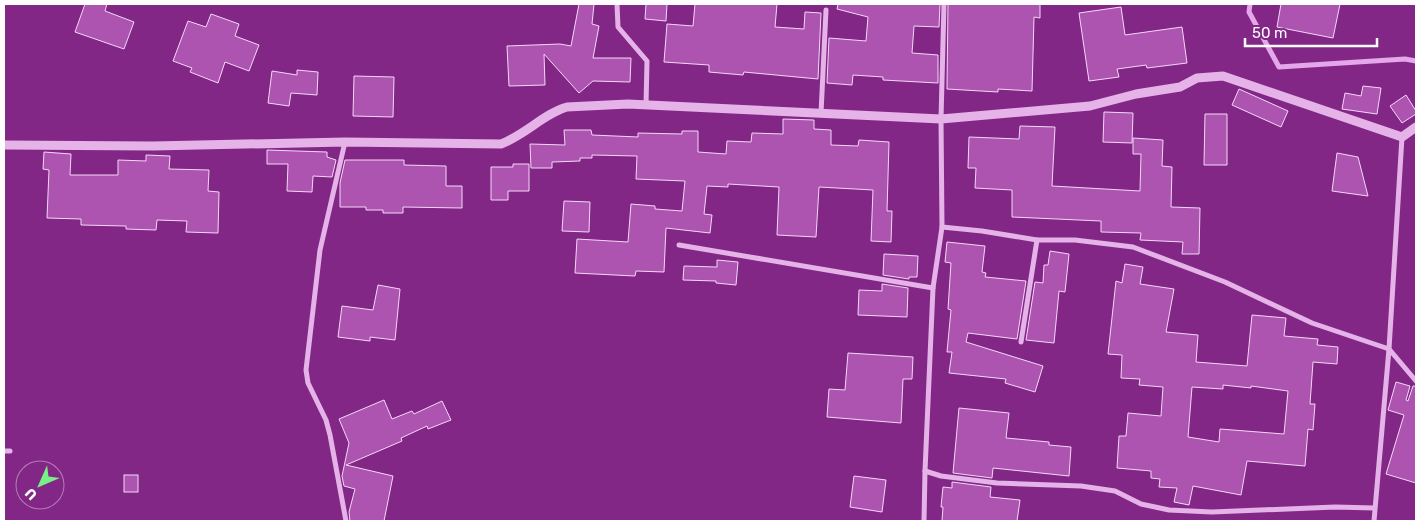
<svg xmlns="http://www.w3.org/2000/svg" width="1420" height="525" font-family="Rubik,sans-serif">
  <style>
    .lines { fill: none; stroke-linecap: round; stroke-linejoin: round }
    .stream { stroke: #e4a7e9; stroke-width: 5 }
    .building { fill: #ac54b0; stroke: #f5d7f7; fill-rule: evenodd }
    .minor { stroke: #e5b3e8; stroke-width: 5 }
    .tertiary { stroke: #e5b3e8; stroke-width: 9 }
  </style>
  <rect width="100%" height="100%" fill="#832787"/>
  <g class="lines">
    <!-- stream -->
    <path class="stream" d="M 1250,4 L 1249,12 L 1279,67 L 1405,59 L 1416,61"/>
  </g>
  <!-- building -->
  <g class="building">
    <path d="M 85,4 L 107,4 L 105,11 L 134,22 L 124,49 L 75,32 Z"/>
    <path d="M 579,4 L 594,4 L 592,24 L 599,26 L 593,58 L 631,58 L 630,82 L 593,81 L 579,93 L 544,54 L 545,85 L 509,86 L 507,46 L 560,44 L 571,46 Z"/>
    <path d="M 646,4 L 667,4 L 666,21 L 645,19 Z"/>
    <path d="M 695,4 L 777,4 L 775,27 L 804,29 L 805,12 L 821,13 L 818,79 L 744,72 L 743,75 L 709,72 L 709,65 L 664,62 L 667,24 L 693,26 Z"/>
    <path d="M 838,4 L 940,4 L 939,27 L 914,26 L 912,53 L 938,55 L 938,83 L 883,80 L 883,77 L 853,75 L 852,85 L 827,83 L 829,38 L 866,41 L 868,17 L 837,9 Z"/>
    <path d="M 948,4 L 1040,4 L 1040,18 L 1034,17 L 1032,91 L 998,89 L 998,92 L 947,89 Z"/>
    <path d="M 1281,4 L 1340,4 L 1333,38 L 1277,27 Z"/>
    <path d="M 1121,7 L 1125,35 L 1182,27 L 1187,63 L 1147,68 L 1146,65 L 1117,69 L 1119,77 L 1089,81 L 1079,13 Z"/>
    <path d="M 211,14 L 239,24 L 235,36 L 259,45 L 249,71 L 225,62 L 218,83 L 190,72 L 192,68 L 173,61 L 188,21 L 206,27 Z"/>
    <path d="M 297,70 L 318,72 L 317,95 L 291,93 L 289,106 L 268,103 L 272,71 L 297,75 Z"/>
    <path d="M 354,76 L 394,77 L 393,117 L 353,116 Z"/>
    <path d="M 1363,86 L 1381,88 L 1377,114 L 1342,109 L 1345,93 L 1361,96 Z"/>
    <path d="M 1239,89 L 1288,111 L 1281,127 L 1232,105 Z"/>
    <path d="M 1406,95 L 1416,111 L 1416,114 L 1402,123 L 1390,106 Z"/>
    <path d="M 1104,112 L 1133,113 L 1132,143 L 1103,142 Z"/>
    <path d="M 1205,114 L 1227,114 L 1227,165 L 1204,165 Z"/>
    <path d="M 783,119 L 814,120 L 814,129 L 831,130 L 831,145 L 858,146 L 859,140 L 889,142 L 887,211 L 892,211 L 891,242 L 871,241 L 873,190 L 819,187 L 816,237 L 777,235 L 779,187 L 728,184 L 728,187 L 707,186 L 704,214 L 712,215 L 710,233 L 666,228 L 664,272 L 636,271 L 635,276 L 575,273 L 577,239 L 628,242 L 631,204 L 655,206 L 655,209 L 682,211 L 685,181 L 636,179 L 637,156 L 592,155 L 592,158 L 580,158 L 580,161 L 552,162 L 552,168 L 531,168 L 530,144 L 565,145 L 564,130 L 591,130 L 592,135 L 638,137 L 638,133 L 682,134 L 682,131 L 698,131 L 698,152 L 726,154 L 727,141 L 751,142 L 752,133 L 783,134 Z"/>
    <path d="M 1020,126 L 1055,127 L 1052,186 L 1140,191 L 1141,154 L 1133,154 L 1133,138 L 1163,140 L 1162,166 L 1172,167 L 1171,207 L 1200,208 L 1199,254 L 1182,254 L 1183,242 L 1140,240 L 1141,233 L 1101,232 L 1101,221 L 1012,217 L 1012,190 L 975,188 L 976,168 L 968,168 L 969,137 L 1019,139 Z"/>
    <path d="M 267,150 L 327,152 L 327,157 L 336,160 L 332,177 L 313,176 L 312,192 L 287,191 L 288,164 L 267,164 Z"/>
    <path d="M 44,152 L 71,154 L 70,175 L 118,175 L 118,160 L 146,161 L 146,155 L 170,156 L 169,169 L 209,170 L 208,191 L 219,192 L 218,233 L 186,232 L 187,221 L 157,220 L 156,230 L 126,229 L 126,226 L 81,225 L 81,219 L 47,218 L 49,170 L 43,169 Z"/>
    <path d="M 1337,153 L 1358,157 L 1368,196 L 1332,191 Z"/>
    <path d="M 345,160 L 404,160 L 404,165 L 446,166 L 446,186 L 462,186 L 462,208 L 403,207 L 403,213 L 383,213 L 383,210 L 366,210 L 366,207 L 340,207 L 340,183 Z"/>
    <path d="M 513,164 L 529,164 L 529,191 L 508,191 L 508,200 L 491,200 L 491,167 L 513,167 Z"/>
    <path d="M 564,201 L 590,202 L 589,232 L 562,231 Z"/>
    <path d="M 947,242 L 985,246 L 982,272 L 986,273 L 985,277 L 1026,281 L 1017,339 L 968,333 L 966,342 L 1043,366 L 1035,392 L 1005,383 L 1006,379 L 949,373 L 952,352 L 947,352 L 951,310 L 948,309 L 951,263 L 945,262 Z"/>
    <path d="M 1050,251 L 1069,254 L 1065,292 L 1059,291 L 1054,343 L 1026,340 L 1035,282 L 1043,283 L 1044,265 L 1048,265 Z"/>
    <path d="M 884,254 L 918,256 L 917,277 L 909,277 L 909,279 L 883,275 Z"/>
    <path d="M 717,260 L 738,262 L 736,285 L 716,283 L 716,281 L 683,280 L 684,266 L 717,267 Z"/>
    <path d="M 1125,264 L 1143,267 L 1140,284 L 1174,289 L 1166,332 L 1198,335 L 1196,362 L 1247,366 L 1252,315 L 1286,318 L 1284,336 L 1318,339 L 1317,345 L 1338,347 L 1337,364 L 1313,362 L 1310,404 L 1315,404 L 1313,430 L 1308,429 L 1305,466 L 1247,461 L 1241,495 L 1193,486 L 1189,505 L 1174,502 L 1177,488 L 1159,487 L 1160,479 L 1151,478 L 1151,471 L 1117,468 L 1119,436 L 1126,436 L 1128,413 L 1161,416 L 1163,387 L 1139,385 L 1140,379 L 1121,378 L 1122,355 L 1108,354 L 1116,281 L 1122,283 ZM 1223,385 L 1251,388 L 1251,386 L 1288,391 L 1284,434 L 1220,429 L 1219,442 L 1188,437 L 1192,387 L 1223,389 Z"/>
    <path d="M 882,284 L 908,288 L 907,317 L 858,315 L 859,290 L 882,291 Z"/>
    <path d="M 378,285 L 400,289 L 395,340 L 370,337 L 370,341 L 338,337 L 342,306 L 373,310 Z"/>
    <path d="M 848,353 L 913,357 L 912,379 L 903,379 L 901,423 L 827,417 L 829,389 L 845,390 Z"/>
    <path d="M 1396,382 L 1410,386 L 1406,400 L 1408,401 L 1413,386 L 1416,386 L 1416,483 L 1386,474 L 1404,415 L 1388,410 Z"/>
    <path d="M 384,400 L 392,419 L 412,411 L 414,414 L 442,401 L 451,420 L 428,429 L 427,426 L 401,438 L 402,441 L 346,465 L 393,476 L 384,521 L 350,521 L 349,512 L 355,489 L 344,486 L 342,476 L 349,443 L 339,419 Z"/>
    <path d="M 959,408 L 1009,413 L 1006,438 L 1049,442 L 1049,445 L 1071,447 L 1069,476 L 993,468 L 992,478 L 953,473 Z"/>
    <rect x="124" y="475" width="14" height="17"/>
    <path d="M 854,476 L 886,480 L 882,512 L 850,507 Z"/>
    <path d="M 952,482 L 991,487 L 990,497 L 1020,500 L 1017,521 L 942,521 L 943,507 L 941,507 L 943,487 L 952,488 Z"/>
  </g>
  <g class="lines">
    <!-- minor -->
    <g class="minor">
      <path d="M 617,4 L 618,27 L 647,61 L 646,105"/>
      <path d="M 821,113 L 826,10"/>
      <path d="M 345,142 L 320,250 L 306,370 L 308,383 L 326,420 L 330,435 L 346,521"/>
      <path d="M 942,227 L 982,231 L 1037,240 L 1075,240 L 1133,247 L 1225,282 L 1312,323 L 1389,349 L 1416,381"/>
      <path d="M 679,245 L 933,288"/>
      <path d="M 1021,342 L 1037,240"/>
      <path d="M 4,451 L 10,451"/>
      <path d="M 925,471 L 941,476 L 997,483 L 1081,486 L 1115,491 L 1141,504 L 1169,510 L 1212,512 L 1335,507 L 1374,508"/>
      <path d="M 924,521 L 925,471 L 933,288 L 942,227 L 941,119 L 944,4"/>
      <path d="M 1374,521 L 1389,349 L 1402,137"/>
    </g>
    <!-- tertiary -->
    <path class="tertiary" d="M 4,145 L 153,146 L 345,142 L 501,144 C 525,135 545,113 567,107 L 628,104 L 941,119 L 1090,106 L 1136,94 L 1180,87 L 1197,78 L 1223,76 L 1402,137 L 1416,127"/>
  </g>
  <!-- border -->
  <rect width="1420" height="525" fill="none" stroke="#ffffff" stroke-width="10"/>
  <!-- north arrow -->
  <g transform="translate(40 485) rotate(225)"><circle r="24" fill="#832787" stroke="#b57db7"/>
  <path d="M0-4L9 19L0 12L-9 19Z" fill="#79f086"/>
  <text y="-8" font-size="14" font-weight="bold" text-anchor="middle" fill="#ffffff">U</text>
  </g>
  <!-- scale -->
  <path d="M1245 38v8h132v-8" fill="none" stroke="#ffffff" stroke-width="2.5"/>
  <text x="1252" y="38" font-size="15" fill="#ffffff" stroke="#832787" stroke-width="4" paint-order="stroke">50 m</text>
</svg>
